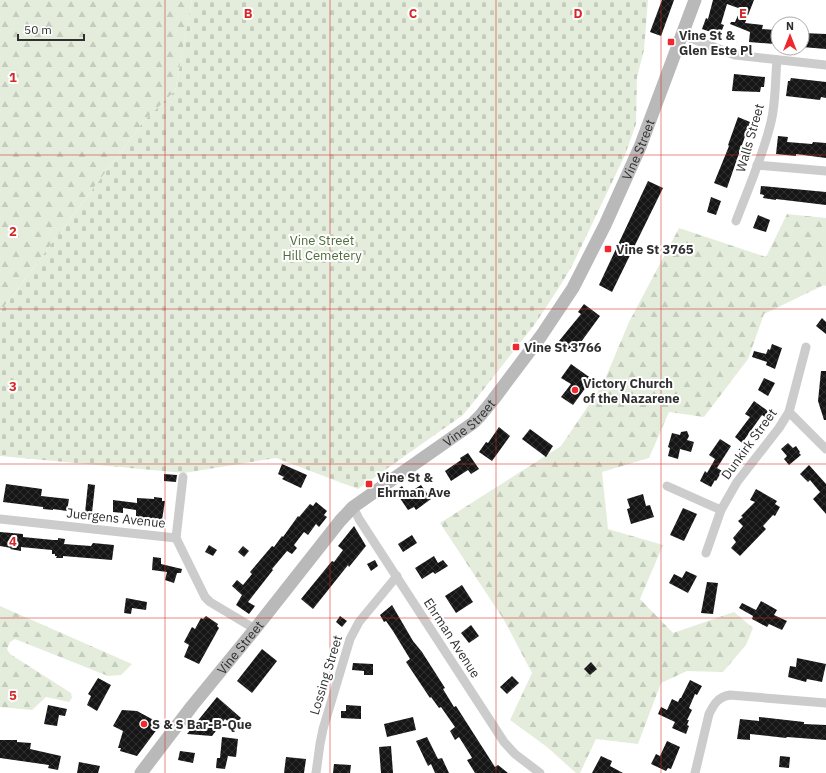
<svg xmlns="http://www.w3.org/2000/svg" width="826" height="773" font-family="'IBM Plex Sans',sans-serif">
  <style>
    .forest { fill: url(#forest-firs) }
    .cemetery { fill: url(#cemetery-stones) }
    .building { fill: url(#building-cross-hatch) }
    .lines { fill: none; stroke-linecap: round; stroke-linejoin: round }
    .street { stroke: #ccc; stroke-width: 9 }
    .secondary { stroke: #b9b9b9; stroke-width: 13 }
    .grid { fill: none; stroke: #d62828; stroke-width: 1; stroke-opacity: 0.55 }
    .poi-dot { fill: #ee282c; stroke: #fff; stroke-width: 1.5 }
    .labels { text-anchor: middle; dominant-baseline: central; stroke-width: 4; stroke-linejoin: round; paint-order: stroke }
    .poi-label { font-size: 13px; font-weight: bold; fill: #2f2f2f; stroke: #fff; text-anchor: start }
    .street-label { font-size: 13px; fill: #2f2f2f; stroke: #fff }
    .park-label { font-size: 13px; fill: #4f6d3a; stroke: #fff }
    .grid-label { font-size: 13px; text-anchor: middle; font-weight: bold; fill: #d62828; stroke: #fff; stroke-width: 4; stroke-linejoin: round; paint-order: stroke }
  </style>
  <defs>
    <pattern id="forest-firs" width="22" height="20" patternUnits="userSpaceOnUse"><rect width="22" height="20" fill="#e4eddc"/><path d="M5 1l3.5 6h-7zM16 11l3.5 6h-7z" fill="#c4ccbd"/></pattern>
    <pattern id="cemetery-stones" width="16" height="16" patternUnits="userSpaceOnUse"><rect width="16" height="16" fill="#e4eddc"/><path d="M2 7V4a2 2 0 0 1 4 0v3zM10 15v-3a2 2 0 0 1 4 0v3z" fill="#c4ccbd"/></pattern>
    <pattern id="building-cross-hatch" width="8" height="8" patternUnits="userSpaceOnUse"><rect width="8" height="8" fill="#161616"/><path d="M0 0l8 8M0 8l8-8" fill="none" stroke="#303030"/></pattern>
  </defs>
  <rect width="100%" height="100%" fill="#fff"/>
  <!-- forest -->
  <g class="forest">
    <path d="M 0,0 L 192,0 L 175,91 L 145,120 L 0,312 Z"/>
    <path d="M 787,214 L 826,218 L 826,286 L 824,285 L 764,314 L 748,359 L 704,417 L 669,412 L 649,458 L 602,472 L 608,529 L 663,545 L 640,599 L 673,633 L 734,612 L 753,628 L 746,645 L 723,672 L 687,671 L 661,683 L 638,744 L 596,739 L 580,773 L 576,773 L 547,747 L 510,720 L 532,673 L 504,620 L 440,523 L 561,446 L 603,384 L 629,322 L 679,228 L 766,257 Z"/>
    <path d="M 0,606 L 132,664 L 121,675 L 108,676 L 15,639 L 10,642 L 7,649 L 10,654 L 71,693 L 72,698 L 69,702 L 46,697 L 32,710 L 0,707 Z"/>
  </g>
  <!-- cemetery -->
  <path class="cemetery" d="M 192,0 L 648,0 L 644,50 L 637,77 L 636,124 L 625,155 L 573,264 L 560,286 L 535,324 L 472,404 L 463,415 L 358,489 L 276,458 L 184,473 L 0,456 L 0,312 L 145,120 L 175,91 Z"/>
  <!-- building -->
  <g class="building">
    <path d="M 662,0 L 674,0 L 661,36 L 650,32 Z"/>
    <path d="M 713,0 L 754,0 L 745,23 L 763,25 L 762,29 L 776,30 L 775,44 L 749,42 L 750,32 L 730,24 L 731,22 L 735,22 L 741,9 L 727,4 L 721,24 L 724,25 L 720,35 L 702,29 L 706,18 L 708,19 Z"/>
    <path d="M 802,33 L 826,34 L 826,49 L 802,47 Z"/>
    <path d="M 734,74 L 765,77 L 764,87 L 761,87 L 760,92 L 732,91 Z"/>
    <path d="M 791,78 L 826,82 L 826,98 L 821,97 L 820,100 L 786,96 L 788,81 L 790,81 Z"/>
    <path d="M 738,117 L 750,122 L 727,188 L 714,183 L 729,146 L 728,145 Z"/>
    <path d="M 778,136 L 788,137 L 787,142 L 812,144 L 813,142 L 826,143 L 826,158 L 796,154 L 796,156 L 776,154 Z"/>
    <path d="M 648,181 L 663,188 L 612,292 L 599,285 Z"/>
    <path d="M 761,186 L 826,192 L 826,205 L 776,199 L 776,200 L 763,198 L 764,195 L 760,194 Z"/>
    <path d="M 711,197 L 721,201 L 716,215 L 707,212 Z"/>
    <path d="M 758,215 L 770,220 L 766,232 L 753,228 Z"/>
    <path d="M 584,304 L 600,316 L 573,353 L 559,341 L 581,314 L 578,312 Z"/>
    <path d="M 822,318 L 826,322 L 826,334 L 816,326 Z"/>
    <path d="M 772,344 L 782,348 L 775,369 L 766,365 L 767,362 L 752,357 L 754,351 L 766,354 L 768,349 L 770,350 Z"/>
    <path d="M 571,364 L 592,379 L 573,405 L 561,397 L 571,384 L 561,378 Z"/>
    <path d="M 821,371 L 826,371 L 826,420 L 824,420 L 818,401 Z"/>
    <path d="M 764,378 L 775,383 L 768,396 L 758,390 Z"/>
    <path d="M 754,401 L 768,411 L 765,417 L 762,415 L 742,443 L 735,437 L 750,417 L 745,414 Z"/>
    <path d="M 499,427 L 510,436 L 492,461 L 479,452 L 486,442 L 488,443 Z"/>
    <path d="M 530,429 L 553,446 L 546,457 L 522,439 Z"/>
    <path d="M 687,431 L 689,436 L 687,440 L 694,442 L 691,452 L 680,449 L 678,459 L 668,456 L 670,448 L 668,447 L 672,433 L 680,435 L 681,432 Z"/>
    <path d="M 720,439 L 731,446 L 717,468 L 722,471 L 716,481 L 715,480 L 711,487 L 700,481 L 705,471 L 707,473 L 715,459 L 709,455 Z"/>
    <path d="M 788,443 L 793,448 L 796,446 L 800,452 L 799,453 L 801,455 L 789,465 L 784,459 L 787,456 L 781,449 Z"/>
    <path d="M 468,453 L 479,469 L 471,474 L 468,470 L 451,481 L 445,471 L 461,460 L 460,458 Z"/>
    <path d="M 282,464 L 307,475 L 301,488 L 282,479 L 284,477 L 278,474 Z"/>
    <path d="M 809,465 L 826,484 L 826,514 L 813,499 L 820,492 L 810,480 L 808,482 L 800,474 Z"/>
    <path d="M 164,474 L 177,475 L 176,482 L 164,481 Z"/>
    <path d="M 6,484 L 42,489 L 41,496 L 69,499 L 67,511 L 53,509 L 53,510 L 43,509 L 43,507 L 3,502 Z"/>
    <path d="M 88,484 L 95,485 L 92,513 L 85,513 Z"/>
    <path d="M 421,485 L 431,499 L 416,510 L 414,507 L 408,510 L 395,491 L 402,486 L 407,494 Z"/>
    <path d="M 756,489 L 777,501 L 775,504 L 780,507 L 775,516 L 773,515 L 763,526 L 766,529 L 740,556 L 731,548 L 736,542 L 733,538 L 743,526 L 738,521 L 743,517 L 741,516 L 755,502 L 750,500 Z"/>
    <path d="M 643,494 L 646,506 L 650,505 L 654,517 L 631,524 L 627,509 L 630,508 L 627,499 Z"/>
    <path d="M 154,497 L 162,498 L 162,501 L 165,501 L 162,520 L 136,517 L 136,510 L 123,508 L 123,513 L 113,512 L 113,500 L 137,503 L 137,498 L 154,499 Z"/>
    <path d="M 316,502 L 327,511 L 324,515 L 327,517 L 319,527 L 316,524 L 308,535 L 304,532 L 294,545 L 297,548 L 292,554 L 287,551 L 272,569 L 273,570 L 248,602 L 255,606 L 249,614 L 236,605 L 242,595 L 232,586 L 237,580 L 243,585 L 252,574 L 250,572 L 272,546 L 274,547 L 282,536 L 283,537 L 298,516 L 299,517 L 310,504 L 313,506 Z"/>
    <path d="M 683,508 L 697,514 L 684,541 L 670,535 Z"/>
    <path d="M 354,526 L 366,546 L 349,567 L 348,565 L 313,609 L 301,599 L 332,561 L 334,562 L 343,550 L 338,546 Z"/>
    <path d="M 0,532 L 23,534 L 23,537 L 53,540 L 58,540 L 58,538 L 65,539 L 64,544 L 91,546 L 93,543 L 114,545 L 112,560 L 63,556 L 63,558 L 56,558 L 57,556 L 55,556 L 55,554 L 52,554 L 52,550 L 21,547 L 21,551 L 10,549 L 11,548 L 0,546 Z"/>
    <path d="M 412,535 L 417,543 L 403,552 L 398,544 Z"/>
    <path d="M 209,545 L 217,550 L 213,556 L 205,552 Z"/>
    <path d="M 243,546 L 249,551 L 244,557 L 238,552 Z"/>
    <path d="M 434,556 L 438,563 L 443,560 L 448,566 L 435,574 L 433,572 L 422,579 L 415,568 Z"/>
    <path d="M 153,557 L 161,558 L 161,564 L 182,569 L 181,573 L 177,573 L 174,583 L 165,580 L 167,572 L 152,570 Z"/>
    <path d="M 375,560 L 378,566 L 371,571 L 367,564 Z"/>
    <path d="M 686,571 L 697,576 L 688,593 L 669,583 L 674,574 L 682,578 Z"/>
    <path d="M 707,582 L 718,583 L 713,614 L 701,613 Z"/>
    <path d="M 462,585 L 473,602 L 456,613 L 445,596 Z"/>
    <path d="M 126,598 L 147,602 L 146,610 L 132,608 L 131,614 L 124,613 Z"/>
    <path d="M 761,601 L 777,610 L 774,615 L 787,621 L 782,630 L 769,624 L 767,627 L 752,619 L 753,616 L 739,608 L 742,603 L 756,610 Z"/>
    <path d="M 392,605 L 413,641 L 422,652 L 445,688 L 443,689 L 454,707 L 456,706 L 495,767 L 498,765 L 508,773 L 475,773 L 467,760 L 472,758 L 471,756 L 459,737 L 455,740 L 450,731 L 455,727 L 441,707 L 439,708 L 431,697 L 430,698 L 406,662 L 410,659 L 393,631 L 386,621 L 384,622 L 380,615 Z"/>
    <path d="M 206,616 L 218,624 L 217,626 L 219,628 L 199,664 L 184,657 L 189,645 L 184,642 L 192,627 L 195,629 L 201,618 L 203,619 Z"/>
    <path d="M 340,616 L 347,621 L 342,627 L 336,622 Z"/>
    <path d="M 471,625 L 479,636 L 469,643 L 461,633 Z"/>
    <path d="M 262,649 L 277,661 L 252,693 L 237,681 Z"/>
    <path d="M 797,658 L 826,664 L 822,682 L 807,679 L 806,682 L 788,677 L 790,666 L 796,667 Z"/>
    <path d="M 591,662 L 597,669 L 590,675 L 584,669 Z"/>
    <path d="M 353,663 L 373,664 L 373,675 L 364,675 L 364,671 L 352,670 Z"/>
    <path d="M 512,676 L 519,683 L 507,694 L 500,687 Z"/>
    <path d="M 98,678 L 111,685 L 97,711 L 87,705 L 91,696 L 88,694 Z"/>
    <path d="M 690,680 L 702,686 L 697,695 L 695,694 L 689,708 L 692,710 L 687,720 L 689,720 L 687,725 L 689,726 L 686,734 L 672,728 L 675,722 L 658,714 L 661,707 L 667,710 L 672,699 L 678,702 L 680,698 L 681,698 Z"/>
    <path d="M 217,697 L 241,718 L 234,726 L 225,719 L 212,736 L 187,734 Z"/>
    <path d="M 48,705 L 67,709 L 65,716 L 59,715 L 57,726 L 44,724 Z"/>
    <path d="M 346,705 L 361,706 L 361,719 L 341,718 L 341,711 L 346,711 Z"/>
    <path d="M 122,710 L 137,711 L 161,724 L 137,756 L 120,751 L 121,748 L 118,748 L 123,731 L 113,726 Z"/>
    <path d="M 413,717 L 416,730 L 387,737 L 384,724 Z"/>
    <path d="M 759,717 L 804,722 L 804,724 L 826,725 L 826,740 L 787,737 L 786,738 L 750,734 L 750,740 L 737,739 L 740,719 L 759,721 Z"/>
    <path d="M 222,737 L 238,739 L 236,757 L 228,756 L 225,769 L 216,768 L 217,758 L 220,758 Z"/>
    <path d="M 427,737 L 438,759 L 442,758 L 449,773 L 435,773 L 431,764 L 428,766 L 416,741 Z"/>
    <path d="M 0,740 L 17,740 L 17,742 L 31,743 L 30,749 L 61,756 L 58,770 L 48,768 L 49,765 L 0,758 Z"/>
    <path d="M 667,741 L 680,747 L 671,769 L 668,768 L 666,771 L 651,764 L 656,754 L 660,756 Z"/>
    <path d="M 391,746 L 393,773 L 381,773 L 379,747 Z"/>
    <path d="M 180,751 L 195,753 L 193,763 L 178,760 Z"/>
    <path d="M 601,756 L 612,761 L 610,766 L 623,773 L 592,773 Z"/>
    <path d="M 780,756 L 790,757 L 789,768 L 779,767 Z"/>
    <path d="M 286,757 L 306,759 L 304,773 L 284,773 Z"/>
    <path d="M 79,762 L 100,766 L 98,773 L 77,773 Z"/>
    <path d="M 334,764 L 351,765 L 350,773 L 333,773 Z"/>
  </g>
  <g class="lines">
    <!-- street -->
    <g class="street">
      <path d="M 682,35 L 735,55 L 826,65"/>
      <path d="M 757,165 L 826,171"/>
      <path d="M 736,221 C 748,189 763,156 771,122 C 776,102 775,80 777,60"/>
      <path d="M 789,412 L 826,449"/>
      <path d="M 667,486 L 721,510"/>
      <path d="M 353,507 L 359,519 L 504,742 L 515,754 L 540,773"/>
      <path d="M 0,519 L 176,538 L 205,597 L 210,602 L 255,629"/>
      <path d="M 176,538 L 183,477"/>
      <path d="M 706,553 L 721,510 L 737,482 L 779,428 L 789,412 L 806,347"/>
      <path d="M 316,773 L 320,744 L 323,729 L 350,639 L 359,622 L 397,576"/>
      <path d="M 695,773 L 709,714 C 714,704 718,697 730,695 L 826,703"/>
    </g>
    <!-- secondary -->
    <path class="secondary" id="s1" d="M 141,773 L 192,706 L 255,629 L 340,521 L 353,507 L 473,423 L 480,416 L 493,400 L 541,336 L 573,288 L 605,225 L 640,147 L 695,0"/>
  </g>
  <!-- grid -->
  <path class="grid" d="M 165,0 L 165,773M 330,0 L 330,773M 496,0 L 496,773M 661,0 L 661,773M 0,155 L 826,155M 0,309 L 826,309M 0,464 L 826,464M 0,618 L 826,618"/>
  <!-- markers -->
  <g class="poi-dot">
    <rect x="667" y="38" width="8" height="8" rx="2"/>
    <rect x="604" y="245" width="8" height="8" rx="2"/>
    <rect x="512" y="343" width="8" height="8" rx="2"/>
    <circle cx="575" cy="390" r="4"/>
    <rect x="365" y="480" width="8" height="8" rx="2"/>
    <circle cx="144" cy="724" r="4"/>
  </g>
  <g class="labels">
    <!-- poi labels -->
    <g class="poi-label">
      <text x="679" y="35">Vine St &amp;<tspan x="679" dy="15">Glen Este Pl</tspan></text>
      <text x="616" y="249">Vine St 3765</text>
      <text x="524" y="347">Vine St 3766</text>
      <text x="583" y="383">Victory Church<tspan x="583" dy="15">of the Nazarene</tspan></text>
      <text x="377" y="477">Vine St &amp;<tspan x="377" dy="15">Ehrman Ave</tspan></text>
      <text x="152" y="724">S &amp; S Bar-B-Que</text>
    </g>
    <!-- street labels -->
    <g class="street-label">
      <text transform="translate(750 138) rotate(-74)">Walls Street</text>
      <text stroke="none"><textPath href="#s1" startOffset="808">Vine Street</textPath></text>
      <text stroke="none"><textPath href="#s1" startOffset="484">Vine Street</textPath></text>
      <text transform="translate(749 444) rotate(-54)">Dunkirk Street</text>
      <text transform="translate(116 518) rotate(6)">Juergens Avenue</text>
      <text transform="translate(452 638) rotate(57)">Ehrman Avenue</text>
      <text stroke="none"><textPath href="#s1" startOffset="160">Vine Street</textPath></text>
      <text transform="translate(326 675) rotate(-73)">Lossing Street</text>
    </g>
    <!-- park labels -->
    <g class="park-label">
      <text x="322" y="240">Vine Street<tspan x="322" dy="15">Hill Cemetery</tspan></text>
    </g>
  </g>
  <g class="grid-label">
    <text x="248" y="18">B</text>
    <text x="413" y="18">C</text>
    <text x="578" y="18">D</text>
    <text x="743" y="18">E</text>
    <text x="13" y="82">1</text>
    <text x="13" y="236">2</text>
    <text x="13" y="391">3</text>
    <text x="13" y="546">4</text>
    <text x="13" y="700">5</text>
  </g>
  <!-- north arrow -->
  <g transform="translate(790 36)"><circle r="19" fill="#ffffff" stroke="#acacac"/>
  <path d="M0-3L7 15L0 10L-7 15Z" fill="#ee282c"/>
  <text y="-6" font-size="11" font-weight="bold" text-anchor="middle" fill="#2f2f2f">N</text>
  </g>
  <!-- scale -->
  <path d="M18 34v6h66v-6" fill="none" stroke="#2f2f2f" stroke-width="2"/>
  <text x="24" y="34" font-size="12" fill="#2f2f2f" stroke="#ffffff" stroke-width="3" paint-order="stroke">50 m</text>
</svg>
